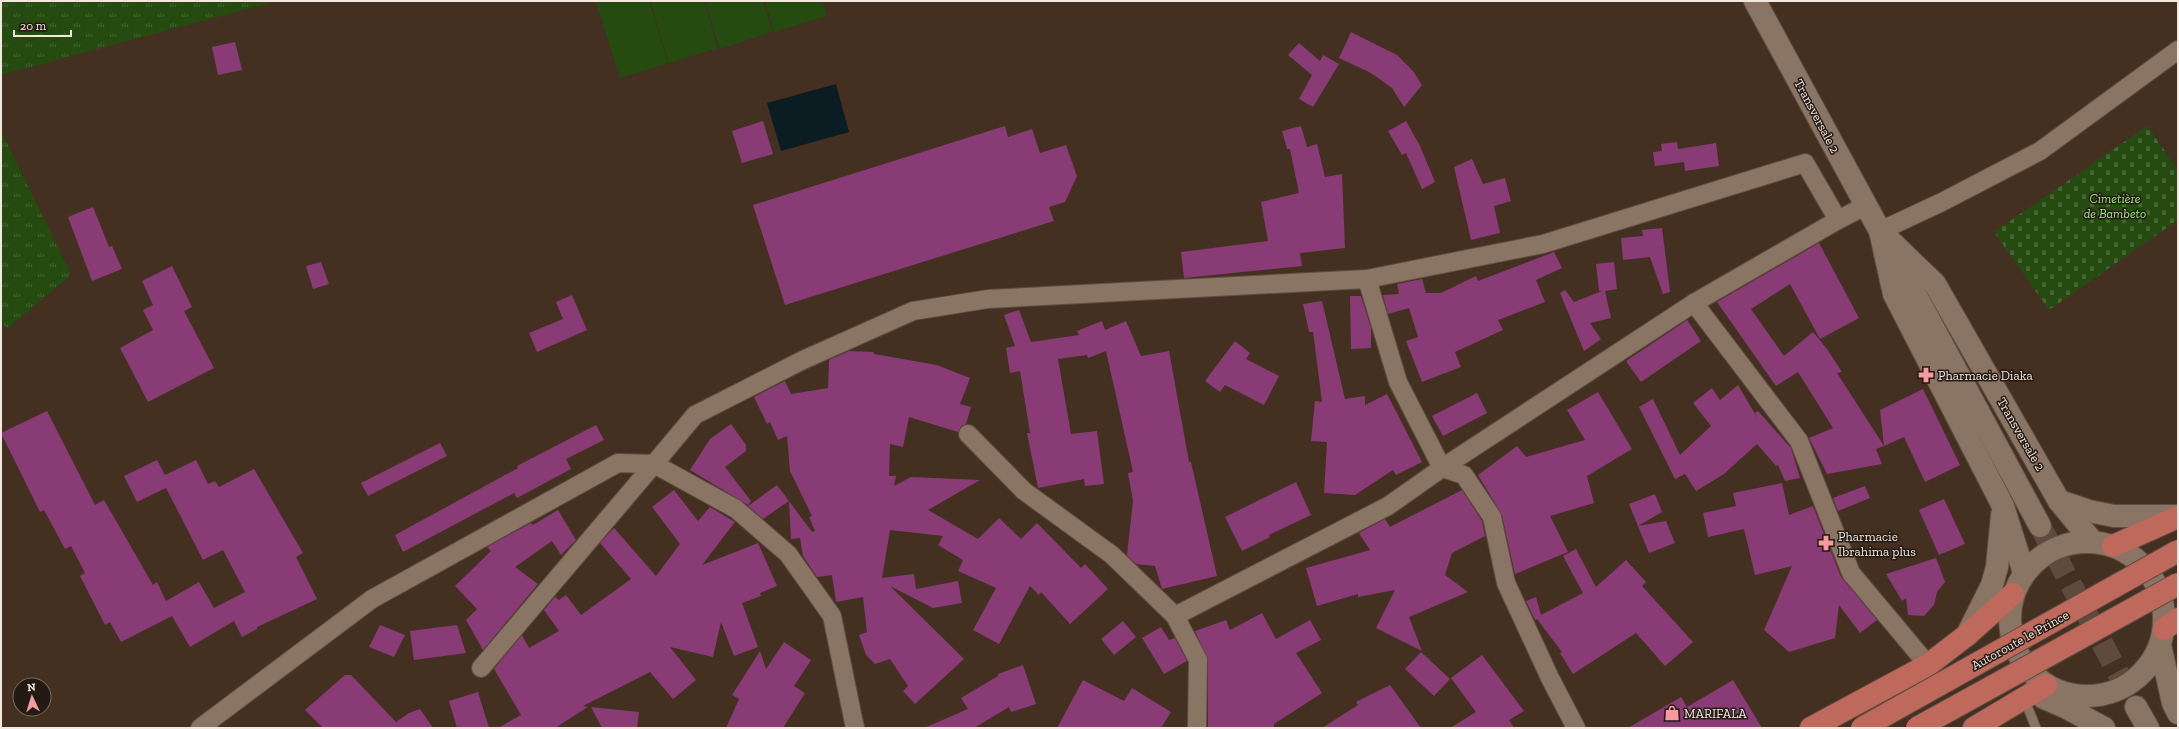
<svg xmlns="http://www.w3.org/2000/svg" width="2179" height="729" font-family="'Zilla Slab',serif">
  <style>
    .grass { fill: url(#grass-tufts) }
    .cemetery { fill: url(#cemetery-stones) }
    .green { fill: #254b11 }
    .water { fill: #0b1c22 }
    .building { fill: #893b76 }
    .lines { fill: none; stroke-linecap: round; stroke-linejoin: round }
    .secondary-tunnel { stroke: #5e4b3d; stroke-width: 22; stroke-dasharray: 22 11; stroke-linecap: butt }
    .service-casing { stroke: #5e4d40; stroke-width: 11 }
    .minor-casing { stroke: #5e4d40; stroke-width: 20 }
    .secondary-casing { stroke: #5e4d40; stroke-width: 24 }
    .primary-casing { stroke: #5e4d40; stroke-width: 24 }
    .service { stroke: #8a7463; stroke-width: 9 }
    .minor { stroke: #8a7463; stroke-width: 18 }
    .secondary { stroke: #8a7463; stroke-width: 22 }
    .primary { stroke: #be695c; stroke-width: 22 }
    .primary-bridge-casing { stroke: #5e4d40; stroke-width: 24; stroke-linecap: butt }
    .primary-bridge { stroke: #be695c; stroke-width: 22 }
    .labels { text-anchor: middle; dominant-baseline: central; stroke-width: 3; stroke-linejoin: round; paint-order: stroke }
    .street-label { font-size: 13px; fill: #f4e7dd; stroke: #231a13 }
    .park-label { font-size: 13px; font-style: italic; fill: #9ee97d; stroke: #231a13 }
    .poi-label { font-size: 13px; fill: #f4e7dd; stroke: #231a13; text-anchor: start }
  </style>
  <defs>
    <pattern id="grass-tufts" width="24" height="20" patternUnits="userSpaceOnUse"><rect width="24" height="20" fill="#254b11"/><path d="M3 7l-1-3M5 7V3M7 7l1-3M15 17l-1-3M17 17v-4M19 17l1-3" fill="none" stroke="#456533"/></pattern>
    <pattern id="cemetery-stones" width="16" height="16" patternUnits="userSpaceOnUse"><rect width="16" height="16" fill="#254b11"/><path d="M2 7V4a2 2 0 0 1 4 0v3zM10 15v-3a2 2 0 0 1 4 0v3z" fill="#456533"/></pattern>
  </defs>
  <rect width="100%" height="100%" fill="#433021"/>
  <!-- grass -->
  <g class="grass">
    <path d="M 1,1 L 276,1 L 1,75 Z"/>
    <path d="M 1,130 L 71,275 L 7,329 L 1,322 Z"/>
  </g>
  <!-- cemetery -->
  <path class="cemetery" d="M 2147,126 L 2178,170 L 2178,220 L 2049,310 L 1994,232 Z"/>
  <!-- green -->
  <g class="green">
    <path d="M 596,1 L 649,1 L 668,63 L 620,78 Z"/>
    <path d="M 650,1 L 704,1 L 718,48 L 669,63 Z"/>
    <path d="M 705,1 L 763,1 L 772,32 L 720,49 Z"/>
    <path d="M 765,1 L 822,1 L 827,16 L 774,32 Z"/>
  </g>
  <!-- water -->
  <path class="water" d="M 836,84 L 849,132 L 781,151 L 767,103 Z"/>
  <!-- building -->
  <g class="building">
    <path d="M 1351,32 L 1397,55 L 1413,71 L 1422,85 L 1404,107 L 1392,88 L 1371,73 L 1339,58 Z"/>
    <path d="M 235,42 L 242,70 L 218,75 L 212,47 Z"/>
    <path d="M 1299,43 L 1320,61 L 1323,55 L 1339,64 L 1313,107 L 1299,99 L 1312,75 L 1288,55 Z"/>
    <path d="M 763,121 L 773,154 L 742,163 L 732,131 Z"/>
    <path d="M 1406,121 L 1420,146 L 1435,182 L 1422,189 L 1406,153 L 1402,155 L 1388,131 Z"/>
    <path d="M 1005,126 L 1008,137 L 1032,129 L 1040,153 L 1066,145 L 1077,176 L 1065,202 L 1049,207 L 1054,221 L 785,305 L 753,205 Z"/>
    <path d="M 1301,126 L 1307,147 L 1317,144 L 1325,177 L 1342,174 L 1345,248 L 1300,253 L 1302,266 L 1184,278 L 1181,252 L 1268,241 L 1261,202 L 1299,193 L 1290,149 L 1287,149 L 1282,131 Z"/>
    <path d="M 1677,142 L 1678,149 L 1716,143 L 1719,166 L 1685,171 L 1684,162 L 1655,166 L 1653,152 L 1662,151 L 1661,144 Z"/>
    <path d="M 1472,159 L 1483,184 L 1505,178 L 1511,201 L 1494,206 L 1500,233 L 1471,240 L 1454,167 Z"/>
    <path d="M 93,207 L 109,247 L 112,246 L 122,269 L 92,281 L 68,217 Z"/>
    <path d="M 1662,228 L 1670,292 L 1663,294 L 1650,257 L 1623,260 L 1621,238 L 1643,236 L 1642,230 Z"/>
    <path d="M 1819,243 L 1859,318 L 1820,339 L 1790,284 L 1751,309 L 1784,356 L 1813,332 L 1827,349 L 1842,372 L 1837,373 L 1884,446 L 1876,449 L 1882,464 L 1827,474 L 1809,438 L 1833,428 L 1798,372 L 1776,386 L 1717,302 Z"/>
    <path d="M 1554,252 L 1562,268 L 1536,280 L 1545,302 L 1498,320 L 1503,330 L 1455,352 L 1461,367 L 1422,382 L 1406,341 L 1418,337 L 1409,308 L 1388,314 L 1383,295 L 1399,294 L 1397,284 L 1422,279 L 1426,293 L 1441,293 L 1476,276 L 1478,281 Z"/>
    <path d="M 321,262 L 329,284 L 313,289 L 306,266 Z"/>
    <path d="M 1614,262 L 1617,289 L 1605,291 L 1611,318 L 1590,323 L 1601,339 L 1584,351 L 1560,293 L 1565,290 L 1574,302 L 1602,291 L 1599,291 L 1596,264 Z"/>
    <path d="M 172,266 L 192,307 L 184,311 L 214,368 L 148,402 L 120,348 L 153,330 L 143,310 L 153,305 L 142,281 Z"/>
    <path d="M 572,295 L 587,330 L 537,352 L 529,333 L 563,319 L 556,302 Z"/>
    <path d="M 1350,296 L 1361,296 L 1371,328 L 1371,348 L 1351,349 Z"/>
    <path d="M 1322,301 L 1345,399 L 1365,396 L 1365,405 L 1387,394 L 1422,462 L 1396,475 L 1393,470 L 1355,495 L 1324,493 L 1327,442 L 1311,441 L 1315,401 L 1322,402 L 1313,332 L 1309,332 L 1303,304 Z"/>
    <path d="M 1019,310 L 1031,342 L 1079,335 L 1077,331 L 1102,321 L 1105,330 L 1126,321 L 1141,356 L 1169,351 L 1189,462 L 1191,462 L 1217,576 L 1162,589 L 1155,566 L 1136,564 L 1127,555 L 1133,501 L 1128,473 L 1133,472 L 1106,351 L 1088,358 L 1087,355 L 1058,359 L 1071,434 L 1097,431 L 1104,484 L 1085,486 L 1084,479 L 1038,488 L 1027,433 L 1030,433 L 1020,371 L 1010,373 L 1006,348 L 1015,346 L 1004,315 Z"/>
    <path d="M 1687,320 L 1701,341 L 1641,382 L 1626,361 Z"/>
    <path d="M 1235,341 L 1250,353 L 1246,359 L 1279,376 L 1264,405 L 1225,385 L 1220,392 L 1205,381 Z"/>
    <path d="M 849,351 L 874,352 L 874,354 L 937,365 L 970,378 L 960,404 L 971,407 L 966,424 L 961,426 L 958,432 L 909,417 L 903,447 L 890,444 L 889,476 L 896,476 L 894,486 L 911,477 L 980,480 L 928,510 L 978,539 L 999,518 L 1021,539 L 1037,523 L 1081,568 L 1085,564 L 1108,589 L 1070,624 L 1041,592 L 1039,595 L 1030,586 L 999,644 L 973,630 L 996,588 L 958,571 L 963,560 L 938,545 L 943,536 L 890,530 L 882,578 L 914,574 L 916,589 L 958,581 L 962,603 L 933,608 L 890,586 L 964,659 L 915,704 L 903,691 L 908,686 L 890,659 L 875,664 L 866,655 L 859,635 L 867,632 L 863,597 L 836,602 L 832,575 L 817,577 L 803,556 L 800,538 L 791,539 L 789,501 L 763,519 L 748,506 L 777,485 L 812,532 L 815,531 L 809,517 L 812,516 L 790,471 L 787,436 L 778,440 L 770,422 L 767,424 L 754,397 L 785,381 L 791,394 L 828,388 L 829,360 Z"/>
    <path d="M 1738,385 L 1758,419 L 1755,413 L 1758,411 L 1791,448 L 1800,478 L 1785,481 L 1778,465 L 1776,466 L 1757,444 L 1724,474 L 1696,491 L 1685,474 L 1675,479 L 1639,407 L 1653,399 L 1680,455 L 1711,426 L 1693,403 L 1712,388 L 1720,400 Z"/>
    <path d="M 1923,389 L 1960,465 L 1925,482 L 1904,437 L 1884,446 L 1880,410 Z"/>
    <path d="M 1598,392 L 1632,449 L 1587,476 L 1594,503 L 1550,516 L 1568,552 L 1515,574 L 1502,515 L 1478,475 L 1517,446 L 1526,457 L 1585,440 L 1567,410 Z"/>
    <path d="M 1477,393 L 1487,413 L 1443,436 L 1432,416 Z"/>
    <path d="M 47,411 L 95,505 L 104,500 L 153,585 L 157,582 L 166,601 L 199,582 L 214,608 L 245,592 L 223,550 L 203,560 L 166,488 L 137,502 L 124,476 L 157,460 L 165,475 L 196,460 L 208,484 L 215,481 L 219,487 L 254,469 L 303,553 L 296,557 L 317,599 L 257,627 L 257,629 L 242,637 L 234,621 L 190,647 L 172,616 L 121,642 L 110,622 L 105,625 L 80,576 L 85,573 L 71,546 L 65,549 L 44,510 L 40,512 L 1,433 Z"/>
    <path d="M 731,424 L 746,445 L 746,451 L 725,467 L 751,501 L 748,505 L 690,470 L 710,439 Z"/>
    <path d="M 596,425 L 604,440 L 566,459 L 571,469 L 517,498 L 514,493 L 403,552 L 395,535 L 518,468 L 517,466 Z"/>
    <path d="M 440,443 L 447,456 L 368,496 L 361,483 Z"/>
    <path d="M 1296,482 L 1311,515 L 1269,535 L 1270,537 L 1242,551 L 1225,517 Z"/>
    <path d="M 1782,483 L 1789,515 L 1813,506 L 1841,577 L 1877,620 L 1860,633 L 1839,605 L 1835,638 L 1789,652 L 1764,630 L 1792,566 L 1755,575 L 1744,529 L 1708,537 L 1703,513 L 1736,506 L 1733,493 Z"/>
    <path d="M 1865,486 L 1870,498 L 1838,511 L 1833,498 Z"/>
    <path d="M 674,490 L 698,521 L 710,507 L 735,522 L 702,565 L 758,543 L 777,586 L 760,593 L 761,596 L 742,603 L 758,647 L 734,656 L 721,622 L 713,657 L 670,647 L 696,680 L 673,699 L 650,672 L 583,706 L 588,707 L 555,728 L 498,728 L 521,715 L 494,669 L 522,635 L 529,648 L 559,631 L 544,610 L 555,597 L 559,600 L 566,595 L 581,615 L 631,579 L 600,543 L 614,528 L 656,576 L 680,544 L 652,507 Z"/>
    <path d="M 1462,490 L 1482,521 L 1485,536 L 1452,553 L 1445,575 L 1468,592 L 1409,617 L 1422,651 L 1376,628 L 1395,590 L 1358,597 L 1358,594 L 1317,606 L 1306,568 L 1370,550 L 1359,533 L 1385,519 L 1390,527 Z"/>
    <path d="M 1655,494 L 1662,512 L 1638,526 L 1666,521 L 1675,543 L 1649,553 L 1629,504 Z"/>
    <path d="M 1944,499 L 1965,544 L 1939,555 L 1919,510 Z"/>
    <path d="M 558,510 L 576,540 L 561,555 L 552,541 L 515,567 L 538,584 L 483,650 L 466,620 L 477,609 L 455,586 L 491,551 L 487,547 L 531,523 L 533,525 Z"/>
    <path d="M 1576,549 L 1596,587 L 1626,560 L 1646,582 L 1642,586 L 1693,642 L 1665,666 L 1636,633 L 1573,674 L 1560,653 L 1562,652 L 1537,619 L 1535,620 L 1526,601 L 1536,597 L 1541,615 L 1583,593 L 1563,556 Z"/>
    <path d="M 1936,558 L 1945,582 L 1937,592 L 1934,605 L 1924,616 L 1908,615 L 1906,598 L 1902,601 L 1886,574 Z"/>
    <path d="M 1262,613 L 1276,639 L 1310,620 L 1321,640 L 1296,653 L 1322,693 L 1274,724 L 1274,728 L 1208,728 L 1208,660 L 1195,631 L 1226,620 L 1230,630 Z"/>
    <path d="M 1123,621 L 1136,637 L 1114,655 L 1101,639 Z"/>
    <path d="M 380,625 L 405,635 L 394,657 L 369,647 Z"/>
    <path d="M 457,625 L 466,653 L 414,660 L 410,631 Z"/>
    <path d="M 1161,627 L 1169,640 L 1175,638 L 1187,661 L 1164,674 L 1142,638 Z"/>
    <path d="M 784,642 L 811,660 L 794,686 L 805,693 L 783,728 L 726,728 L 739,699 L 732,695 L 760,651 L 766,669 Z"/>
    <path d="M 1421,652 L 1450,679 L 1434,696 L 1405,669 Z"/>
    <path d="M 1482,655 L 1524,711 L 1509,720 L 1514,728 L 1450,728 L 1476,712 L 1451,678 Z"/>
    <path d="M 1023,665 L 1036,704 L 1011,712 L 1009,707 L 974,728 L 924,728 L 968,709 L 961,698 L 998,676 L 998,674 Z"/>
    <path d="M 345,675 L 351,675 L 396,722 L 409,713 L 420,709 L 433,728 L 323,728 L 305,710 Z"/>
    <path d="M 1083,680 L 1124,701 L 1132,688 L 1171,712 L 1161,728 L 1057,728 Z"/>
    <path d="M 1733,680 L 1762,728 L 1628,728 L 1681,697 L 1687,707 Z"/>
    <path d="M 1390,685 L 1421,728 L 1322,728 L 1358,705 L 1356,702 Z"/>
    <path d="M 478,692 L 489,728 L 457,728 L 449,701 Z"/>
    <path d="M 591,707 L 639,712 L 637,728 L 602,728 Z"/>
  </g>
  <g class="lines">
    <!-- secondary-tunnel -->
    <path class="secondary-tunnel" d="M 2040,526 L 2136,707"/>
    <defs>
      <path id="service" d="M 2024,698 L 2036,728"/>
      <g id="minor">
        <path d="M 1880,231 L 1942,202 L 2040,151 L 2178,50"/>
        <path d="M 1367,279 L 1398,382 L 1442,468 L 1464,475 L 1492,517 L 1506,583 L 1550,678 L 1576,728"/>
        <path d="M 1694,303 L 1799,441 L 1851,573 L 1928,665"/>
        <path d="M 968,434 L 1024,491 L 1112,555 L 1175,616 L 1198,660 L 1197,728"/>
        <path d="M 1175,616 L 1388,506 L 1442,468 L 1694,303 L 1838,220 L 1865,206"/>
        <path d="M 481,668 L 654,464 L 736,509 L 788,554 L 832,616 L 855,728"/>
        <path d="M 200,728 L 372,599 L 618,463 L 654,464 L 695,415 L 803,360 L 913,311 L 988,299 L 1367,279 L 1543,244 L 1805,163 L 1838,220"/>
      </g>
      <g id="secondary">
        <path d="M 1755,1 L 1880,231 L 1935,284 L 2059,501 L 2092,541"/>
        <path d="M 1880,231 L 1894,294 L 2003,506 L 2024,573"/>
        <path d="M 1892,251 L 2040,526"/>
        <path d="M 2059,501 L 2089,511 L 2114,516 L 2178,516"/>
        <circle cx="2087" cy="619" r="77"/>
        <path d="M 1967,635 L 1992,585 L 1997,567 L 2002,515"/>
        <path d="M 2160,645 L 2173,703 L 2178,713"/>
        <path d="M 2044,698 L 2067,708 L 2104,728"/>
        <path d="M 2136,707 L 2148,728"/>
      </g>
      <g id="primary">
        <path d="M 2113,546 L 2178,517"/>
        <path d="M 2164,629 L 2178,619"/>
        <path d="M 1811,728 L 1928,665 L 1967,635 L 2013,594"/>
        <path d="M 1974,728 L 2046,685"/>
      </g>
    </defs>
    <!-- service casing -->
    <use href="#service" class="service-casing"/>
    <!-- minor casing -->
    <use href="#minor" class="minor-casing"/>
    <!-- secondary casing -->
    <use href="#secondary" class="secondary-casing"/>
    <!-- primary casing -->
    <use href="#primary" class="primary-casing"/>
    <!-- service -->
    <use href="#service" class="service"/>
    <!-- minor -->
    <use href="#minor" class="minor"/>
    <!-- secondary -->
    <use href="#secondary" class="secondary"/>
    <!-- primary -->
    <use href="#primary" class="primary"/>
    <defs>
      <g id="primary-bridge">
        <path d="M 1862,728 L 2178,551"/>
        <path d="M 1917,728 L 2178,584"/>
      </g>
    </defs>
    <!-- primary-bridge casing -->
    <use href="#primary-bridge" class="primary-bridge-casing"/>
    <!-- primary-bridge -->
    <use href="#primary-bridge" class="primary-bridge"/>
  </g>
  <!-- icons -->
  <defs>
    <symbol id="pharmacy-bare" viewBox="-9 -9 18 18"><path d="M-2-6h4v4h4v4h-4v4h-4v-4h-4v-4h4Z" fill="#f59b9d" stroke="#231a13" stroke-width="2.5" paint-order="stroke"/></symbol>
    <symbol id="shop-bare" viewBox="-9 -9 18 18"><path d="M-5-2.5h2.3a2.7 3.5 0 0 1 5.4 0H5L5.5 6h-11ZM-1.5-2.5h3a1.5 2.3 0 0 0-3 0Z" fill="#f59b9d" stroke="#231a13" stroke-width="2.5" paint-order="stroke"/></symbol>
  </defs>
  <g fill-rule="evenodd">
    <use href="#pharmacy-bare" x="1915" y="364" width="22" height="22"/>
    <use href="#pharmacy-bare" x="1815" y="532" width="22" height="22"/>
    <use href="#shop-bare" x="1661" y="702" width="22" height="22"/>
  </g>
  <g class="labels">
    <!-- street labels -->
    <g class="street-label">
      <text transform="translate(1817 116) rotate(62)">Transversale 2</text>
      <text transform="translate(2021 434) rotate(60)">Transversale 2</text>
      <text transform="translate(2020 640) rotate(-29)">Autoroute le Prince</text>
    </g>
    <!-- park labels -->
    <g class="park-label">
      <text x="2115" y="198">Cimetière<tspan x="2115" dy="15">de Bambeto</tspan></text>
    </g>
    <!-- poi labels -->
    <g class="poi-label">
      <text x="1938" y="375">Pharmacie Diaka</text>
      <text x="1838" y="536">Pharmacie<tspan x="1838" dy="15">Ibrahima plus</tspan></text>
      <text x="1684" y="713">MARIFALA</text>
    </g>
  </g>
  <!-- border -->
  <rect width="2179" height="729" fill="none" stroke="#f4e7dd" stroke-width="4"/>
  <!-- north arrow -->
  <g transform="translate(32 697) rotate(356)"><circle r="19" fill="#231a13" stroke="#776c64"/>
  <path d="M0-3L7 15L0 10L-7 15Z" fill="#f59b9d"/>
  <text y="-6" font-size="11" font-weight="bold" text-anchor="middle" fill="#f4e7dd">N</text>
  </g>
  <!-- scale -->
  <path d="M14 30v6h57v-6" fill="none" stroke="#f4e7dd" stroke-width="2"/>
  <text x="20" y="30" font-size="12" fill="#f4e7dd" stroke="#231a13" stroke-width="3" paint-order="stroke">20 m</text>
</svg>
